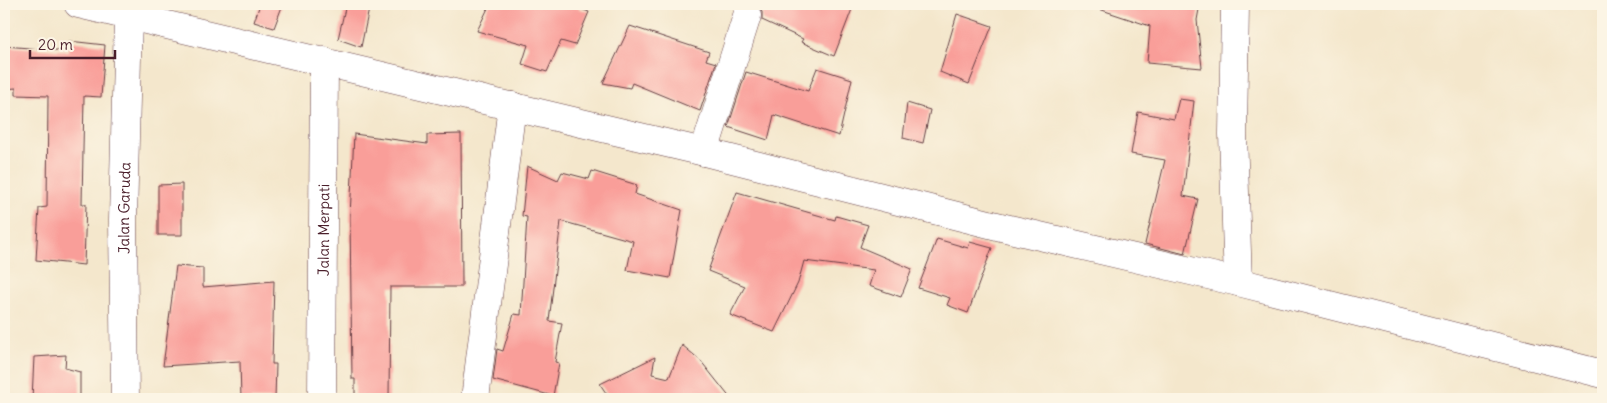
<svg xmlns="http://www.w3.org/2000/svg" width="1607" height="403" font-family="Delius,sans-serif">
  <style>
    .building { fill: #f99e99 }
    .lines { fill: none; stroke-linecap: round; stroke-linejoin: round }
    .minor-casing { stroke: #643d43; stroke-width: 29 }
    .minor { stroke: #fff; stroke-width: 28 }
    .labels { text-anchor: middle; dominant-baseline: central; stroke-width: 5; stroke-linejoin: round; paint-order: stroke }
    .street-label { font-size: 15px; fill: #4a1f2b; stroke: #fcf5e5 }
  </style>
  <rect width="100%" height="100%" fill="#fcf5e5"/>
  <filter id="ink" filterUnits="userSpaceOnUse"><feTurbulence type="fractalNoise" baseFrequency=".02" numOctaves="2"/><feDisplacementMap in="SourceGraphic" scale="10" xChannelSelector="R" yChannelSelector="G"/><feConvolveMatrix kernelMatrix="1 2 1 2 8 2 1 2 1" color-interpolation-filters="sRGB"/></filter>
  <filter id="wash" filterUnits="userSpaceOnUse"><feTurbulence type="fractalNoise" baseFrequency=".0096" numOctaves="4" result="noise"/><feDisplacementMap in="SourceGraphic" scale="20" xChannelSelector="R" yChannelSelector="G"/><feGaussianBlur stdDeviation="1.12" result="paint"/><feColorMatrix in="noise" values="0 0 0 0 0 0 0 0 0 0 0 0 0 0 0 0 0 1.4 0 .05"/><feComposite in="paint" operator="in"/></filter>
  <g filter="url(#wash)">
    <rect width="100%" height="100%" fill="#f4e7cc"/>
    <g id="blocks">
      <!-- building -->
      <g class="building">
        <path d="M 260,4 L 283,4 L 274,28 L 254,22 Z"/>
        <path d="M 346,4 L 370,4 L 361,47 L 338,39 Z"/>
        <path d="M 490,4 L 568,4 L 589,12 L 575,45 L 561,41 L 547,72 L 522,64 L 528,45 L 477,31 Z"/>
        <path d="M 756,4 L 854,4 L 834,56 L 801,42 L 803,39 L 762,20 L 762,12 Z"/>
        <path d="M 1097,4 L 1200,4 L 1197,20 L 1202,68 L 1147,63 L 1150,26 L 1096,8 Z"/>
        <path d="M 957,14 L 992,26 L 969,84 L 940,72 Z"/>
        <path d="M 630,26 L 709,52 L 706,60 L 716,63 L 700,111 L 632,83 L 630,88 L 603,83 Z"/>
        <path d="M 69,41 L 105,45 L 101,97 L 84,96 L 82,204 L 86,204 L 84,265 L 36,260 L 39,208 L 47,207 L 48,96 L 16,95 L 16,88 L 4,89 L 4,46 L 68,51 Z"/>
        <path d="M 817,68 L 852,79 L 839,136 L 774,115 L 768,140 L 728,127 L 746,72 L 808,91 Z"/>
        <path d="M 1179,99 L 1194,101 L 1183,196 L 1198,199 L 1185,254 L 1145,244 L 1165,160 L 1131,154 L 1138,112 L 1174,119 Z"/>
        <path d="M 907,103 L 930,110 L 923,143 L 903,138 Z"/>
        <path d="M 354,134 L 427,144 L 427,135 L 461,134 L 462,287 L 390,287 L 389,399 L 355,399 L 355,379 L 352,379 L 350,217 Z"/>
        <path d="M 527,166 L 558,180 L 562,172 L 589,179 L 592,171 L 637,185 L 635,194 L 682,210 L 670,278 L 627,270 L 633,241 L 561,221 L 549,321 L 562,323 L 555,362 L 559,363 L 553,396 L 493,380 L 497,349 L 503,351 L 514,314 L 521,315 L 527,217 L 522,216 Z"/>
        <path d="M 182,184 L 182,235 L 158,235 L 158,185 Z"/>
        <path d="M 737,192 L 835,220 L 836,216 L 868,225 L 860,247 L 912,269 L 901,297 L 869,286 L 874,270 L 804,261 L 798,283 L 774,332 L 730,315 L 745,286 L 708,271 Z"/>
        <path d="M 937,239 L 968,248 L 970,242 L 992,248 L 968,313 L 947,305 L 950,298 L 918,288 Z"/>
        <path d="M 176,266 L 203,268 L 203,287 L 274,281 L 272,364 L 276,364 L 275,399 L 241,399 L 240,361 L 163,366 Z"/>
        <path d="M 682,345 L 700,360 L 731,399 L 610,399 L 600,384 L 655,357 L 652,374 L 669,378 Z"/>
        <path d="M 66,355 L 65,368 L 80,372 L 80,399 L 32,399 L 34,357 Z"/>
      </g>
    </g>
  </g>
  <g filter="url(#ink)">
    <use href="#blocks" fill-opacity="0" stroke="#643d43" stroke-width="1"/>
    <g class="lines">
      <defs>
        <g id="minor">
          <path d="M 78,4 L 704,152 L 1001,227 L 1238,282 L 1603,374"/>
          <path d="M 1235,4 L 1233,134 L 1238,282"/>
          <path d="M 704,152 L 747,16"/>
          <path id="s1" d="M 125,399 L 123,220 L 128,16"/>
          <path id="s2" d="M 322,399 L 324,61"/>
          <path d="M 475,399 L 512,106"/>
        </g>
      </defs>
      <!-- minor casing -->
      <use href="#minor" class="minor-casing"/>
      <!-- minor -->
      <use href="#minor" class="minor"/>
    </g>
  </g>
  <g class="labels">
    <!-- street labels -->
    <g class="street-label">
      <text stroke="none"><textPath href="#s1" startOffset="191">Jalan Garuda</textPath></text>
      <text stroke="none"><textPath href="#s2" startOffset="169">Jalan Merpati</textPath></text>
    </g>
  </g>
  <!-- margin -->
  <rect width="1607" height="403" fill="none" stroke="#fcf5e5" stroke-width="20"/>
  <!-- scale -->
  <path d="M30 50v8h85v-8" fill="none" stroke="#4a1f2b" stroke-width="2.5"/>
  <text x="38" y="50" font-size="15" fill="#4a1f2b" stroke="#fcf5e5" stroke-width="4" paint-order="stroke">20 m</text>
</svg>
